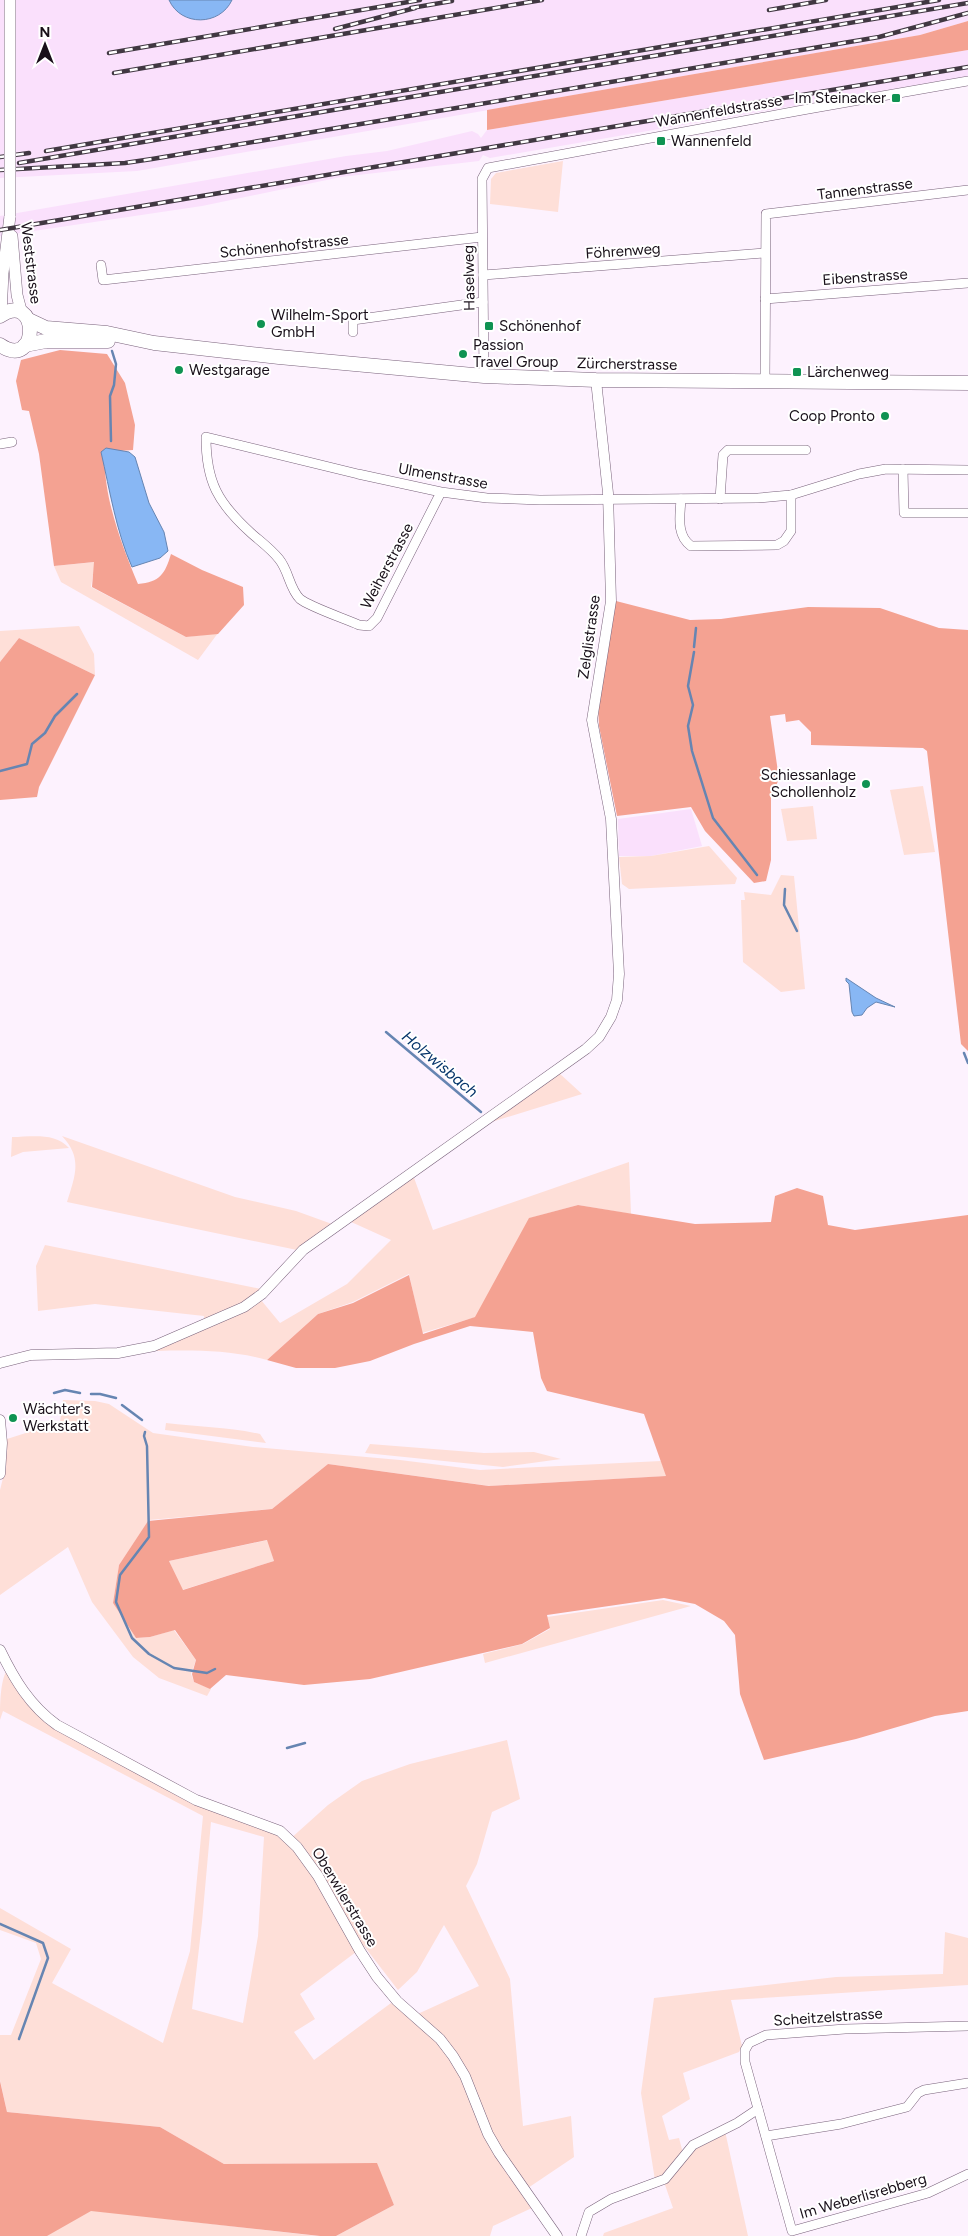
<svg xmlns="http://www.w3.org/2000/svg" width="968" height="2236" font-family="Figtree,sans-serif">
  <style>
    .built { fill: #fae0fc }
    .green { fill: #fedfd8; fill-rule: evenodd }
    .forest { fill: #f4a292; fill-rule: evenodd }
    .water { fill: #88b7f4; stroke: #6685b2 }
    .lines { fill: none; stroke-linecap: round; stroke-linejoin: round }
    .stream { stroke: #6685b2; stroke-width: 2.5 }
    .minor-casing { stroke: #79627b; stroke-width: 10 }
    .tertiary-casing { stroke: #79627b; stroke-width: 11 }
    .secondary-casing { stroke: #79627b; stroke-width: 12 }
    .primary-casing { stroke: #79627b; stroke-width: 15 }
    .minor { stroke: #fff; stroke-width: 9 }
    .tertiary { stroke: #fff; stroke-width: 10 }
    .secondary { stroke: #fff; stroke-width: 11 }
    .primary { stroke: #fff; stroke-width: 14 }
    .rail-casing { stroke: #413842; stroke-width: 4.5 }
    .rail { stroke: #fff; stroke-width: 2.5; stroke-dasharray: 8; stroke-linecap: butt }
    .secondary-bridge-casing { stroke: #79627b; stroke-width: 12; stroke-linecap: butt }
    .secondary-bridge { stroke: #fff; stroke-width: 11 }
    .poi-dot { fill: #0f9352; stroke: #fff; stroke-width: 2 }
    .labels { text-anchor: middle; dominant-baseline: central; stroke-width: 4; stroke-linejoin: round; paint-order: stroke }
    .poi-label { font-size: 15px; fill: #180f19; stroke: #fff; text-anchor: start }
    .street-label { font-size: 15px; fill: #180f19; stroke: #fff }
    .water-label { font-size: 16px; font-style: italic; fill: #05346a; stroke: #fff }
  </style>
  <rect width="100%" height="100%" fill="#fdf2fe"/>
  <!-- built -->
  <g class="built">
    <path d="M 0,0 L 968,0 L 968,21 L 920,35 L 137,171 L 0,178 Z"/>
    <path d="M 968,50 L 968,76 L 490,158 L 483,155 L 479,161 L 341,177 L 202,206 L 0,236 L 0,216 L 346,156 L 387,151 L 472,131 L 478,134 L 481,138 L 487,130 Z"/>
    <path d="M 691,809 L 702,846 L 651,856 L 619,856 L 618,819 Z"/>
  </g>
  <!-- green -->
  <g class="green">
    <path d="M 563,161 L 558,212 L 490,204 L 491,179 L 496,173 Z"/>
    <path d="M 95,562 L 91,587 L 186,637 L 218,633 L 198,660 L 61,582 L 54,566 Z"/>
    <path d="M 79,626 L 94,654 L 95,675 L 19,638 L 0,662 L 0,631 Z"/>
    <path d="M 923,786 L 935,852 L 904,855 L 890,790 Z"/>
    <path d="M 813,806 L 817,839 L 787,841 L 781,809 Z"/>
    <path d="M 709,846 L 737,878 L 735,884 L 629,889 L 622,884 L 619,857 L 651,856 Z"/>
    <path d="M 781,875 L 794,876 L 805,989 L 781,992 L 743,962 L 741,900 L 745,900 L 744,892 L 771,895 Z"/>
    <path d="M 559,1073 L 582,1094 L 485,1124 Z"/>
    <path d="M 62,1136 L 235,1197 L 296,1211 L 332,1224 L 297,1250 L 67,1202 C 75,1176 83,1158 62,1136 Z"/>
    <path d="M 12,1137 C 31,1137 55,1132 69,1148 L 23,1152 L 11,1157 Z"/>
    <path d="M 629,1162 L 631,1214 L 578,1205 L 530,1218 L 476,1317 L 422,1333 L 409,1274 L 353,1302 L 318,1314 L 267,1360 C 231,1350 194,1350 157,1351 L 157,1348 L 261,1300 L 280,1323 L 347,1284 L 391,1240 L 349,1221 L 413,1175 L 433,1230 Z"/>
    <path d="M 45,1245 L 261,1289 L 242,1305 L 204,1321 L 204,1316 L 95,1304 L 38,1311 L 36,1266 Z"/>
    <path d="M 63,1400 L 95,1401 L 109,1404 L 153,1433 L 253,1447 L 400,1460 L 480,1470 L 661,1461 L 667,1476 L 490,1486 L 328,1464 L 272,1509 L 149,1520 L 119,1565 L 113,1603 L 136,1638 L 150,1637 L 174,1630 L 196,1660 L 191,1674 L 194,1682 L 211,1689 L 207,1696 L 159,1678 L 133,1657 L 92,1602 L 68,1547 L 0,1595 L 0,1490 L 5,1470 L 7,1439 L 60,1422 Z"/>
    <path d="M 166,1423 C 198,1427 229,1427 260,1434 L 266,1443 L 165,1430 Z"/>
    <path d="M 370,1444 L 484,1453 L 534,1452 L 561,1459 L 503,1467 L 365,1453 Z"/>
    <path d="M 268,1540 L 274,1561 L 182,1590 L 169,1561 Z"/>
    <path d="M 663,1600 L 691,1606 L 485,1663 L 483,1654 L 523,1644 L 550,1629 L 547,1617 Z"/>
    <path d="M 7,1670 C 21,1696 31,1712 56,1729 L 289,1840 L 328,1805 L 362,1781 L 410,1764 L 507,1740 L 520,1799 L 492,1812 L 477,1864 L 466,1886 L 510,1979 L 523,2126 L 571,2116 L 574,2157 L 522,2192 L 532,2208 L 493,2226 L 490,2236 L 336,2236 L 394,2205 L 376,2163 L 224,2164 L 160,2127 L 7,2112 L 0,2080 L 0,2035 L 11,2035 L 41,1959 L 36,1943 L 0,1930 L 0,1908 L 71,1949 L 52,1983 L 163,2043 L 190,1951 L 203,1816 L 3,1711 L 0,1720 C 0,1706 0,1681 7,1670 ZM 211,1822 L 264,1837 L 258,1936 L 243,2023 L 192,2009 L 202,1922 ZM 444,1925 L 479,1986 L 411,2017 L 391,2003 L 314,2060 L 294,2032 L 315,2019 L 300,1994 L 364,1946 L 398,1990 L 417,1972 Z"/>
    <path d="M 945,1932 L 968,1938 L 968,1985 L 731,2000 L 742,2046 L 739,2052 L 683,2073 L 690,2099 L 662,2116 L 669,2140 L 679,2138 L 684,2157 L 698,2144 L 725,2131 L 748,2236 L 603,2236 L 604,2233 L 673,2208 L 664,2182 L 655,2180 L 641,2093 L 654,1998 L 836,1977 L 943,1974 Z"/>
    <path d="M 90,2210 L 318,2236 L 46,2236 Z"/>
  </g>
  <!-- forest -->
  <g class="forest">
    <path d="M 968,21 L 968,50 L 487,130 L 487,110 L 920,35 Z"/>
    <path d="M 60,350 L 107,354 L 125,383 L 135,425 L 133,450 L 105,452 C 102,494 122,546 138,584 C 160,582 165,574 171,554 L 202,570 L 243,587 L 244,605 L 218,634 L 186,637 L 92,587 L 94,562 L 54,566 L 39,454 L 29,411 L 22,410 L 16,381 L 21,360 Z"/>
    <path d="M 616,601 L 690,620 L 721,619 L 808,607 L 880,608 L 939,628 L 968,630 L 968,1051 L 961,1044 L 927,751 L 923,748 L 811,745 L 811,732 L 799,720 L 786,722 L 785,714 L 770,716 L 779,779 L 771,797 L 771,860 L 766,881 L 754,883 L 705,831 L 691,807 L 617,816 L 599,726 L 598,706 Z"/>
    <path d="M 19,638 L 95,675 L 39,787 L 37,797 L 0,800 L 0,662 Z"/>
    <path d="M 797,1188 L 823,1196 L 828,1225 L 855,1230 L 968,1215 L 968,1711 L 935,1716 L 856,1739 L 764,1760 L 740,1694 L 735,1635 L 724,1621 L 695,1604 L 664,1598 L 547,1615 L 550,1628 L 522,1644 L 370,1679 L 304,1685 L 226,1675 L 210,1689 L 194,1682 L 192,1674 L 196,1660 L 175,1630 L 150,1637 L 136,1638 L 113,1603 L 119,1565 L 148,1521 L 272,1509 L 328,1464 L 489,1486 L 666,1476 L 644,1414 L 547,1391 L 541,1378 L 533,1332 L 470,1326 L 414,1344 L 370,1361 L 335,1368 L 296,1368 L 267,1360 L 318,1314 L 353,1303 L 409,1275 L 423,1334 L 475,1317 L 529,1218 L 578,1205 L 695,1224 L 771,1222 L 775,1196 ZM 267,1540 L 274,1561 L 183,1590 L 169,1561 Z"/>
    <path d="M 0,2081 L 7,2112 L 160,2127 L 224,2164 L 377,2163 L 394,2205 L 336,2236 L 320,2236 L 91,2211 L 47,2236 L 0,2236 Z"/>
  </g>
  <!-- water -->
  <g class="water">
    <path d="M 169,0 L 232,0 C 220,26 181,27 169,0 Z"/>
    <path d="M 106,448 L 129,452 L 135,457 L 149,503 L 164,532 L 168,551 L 160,558 L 132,567 C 116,531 110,491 101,452 Z"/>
    <path d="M 846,978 L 876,998 L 895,1007 L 876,1002 L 867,1008 L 862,1015 L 854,1016 L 852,1012 L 849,984 L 846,981 Z"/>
  </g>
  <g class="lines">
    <!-- stream -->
    <g class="stream">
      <path d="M 111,441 L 110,396 L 114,385 L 116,364 L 112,351"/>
      <path d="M 694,647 L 696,628"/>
      <path d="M 694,652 L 688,686 L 693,705 L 688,726 L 692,751 L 713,818 L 757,875"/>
      <path d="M 0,771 L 27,764 L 32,744 L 45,733 L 55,716 L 77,694"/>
      <path d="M 785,889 L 784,905 L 797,931"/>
      <path d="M 386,1032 L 481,1112"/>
      <path d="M 964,1053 L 968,1063"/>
      <path d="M 54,1393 L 65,1390 L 80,1393"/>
      <path d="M 91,1394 L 100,1394 L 116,1398"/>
      <path d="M 122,1405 L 142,1420"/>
      <path d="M 145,1432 L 144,1436 L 147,1446 L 149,1537 L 120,1575 L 116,1602 L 132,1638 L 149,1654 L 174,1668 L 207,1673 L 215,1669"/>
      <path d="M 287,1748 L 305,1743"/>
      <path d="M 0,1924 L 43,1943 L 48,1958 L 19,2039"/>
    </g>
    <defs>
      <g id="minor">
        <path d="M 101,265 L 103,280 L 482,237"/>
        <path d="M 483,275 L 765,253"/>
        <path d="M 765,299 L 968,283"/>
        <path d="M 353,332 L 353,320 L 483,302"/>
        <path d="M 484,376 L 482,179 L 488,168 L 808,109 L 968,81"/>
        <path d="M 765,381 L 766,214 L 968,190"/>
        <path d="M 0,444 L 12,442"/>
        <path d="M 903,469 L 904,513 L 968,513"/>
        <path d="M 441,492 L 377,618 L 369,626 L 359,625 C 346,619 310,607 300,599 C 289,588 289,571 279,559 C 271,549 260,541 251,533 C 218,503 206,482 206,437 L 358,474 L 441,492 L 487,498 L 540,500 L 758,498 L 791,495 L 859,474 L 886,469 L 968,470"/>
        <path d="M 681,499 C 680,516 676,535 691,546 L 777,545 L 784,541 L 791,531 L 791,495"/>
        <path d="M 720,499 L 723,455 L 728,450 L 806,450"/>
        <path d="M 968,2026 L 845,2029 L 766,2035 L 749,2043 L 745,2050 L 745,2062 L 792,2231 L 928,2193 L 968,2174"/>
        <path d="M 766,2136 L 841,2124 L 907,2107 L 918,2093 L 924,2090 L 968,2083"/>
        <path d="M 581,2236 L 589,2212 L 611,2199 L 665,2179 L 693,2145 L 737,2123 L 758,2109"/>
      </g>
      <g id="tertiary">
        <path d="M 0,1363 L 31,1355 L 118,1353 L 154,1346 L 244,1307 L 262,1294 L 303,1250 L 586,1049 L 599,1037 L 611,1017 L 617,1000 L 619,974 L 612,839 L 611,819 L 592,720 L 611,601 L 608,493 L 596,380"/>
        <path d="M 0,1420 L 2,1443 L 0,1474"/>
        <path d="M 0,1650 C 14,1679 30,1706 57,1725 L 196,1800 L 280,1831 L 297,1847 L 318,1876 L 360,1951 L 377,1977 L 397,2001 L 440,2039 L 453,2056 L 465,2076 L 488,2134 L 499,2153 L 557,2236"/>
      </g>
      <g id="secondary">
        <path d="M 12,236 L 17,295 L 22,314"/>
        <path d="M 1,314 L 3,273 L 10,216"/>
      </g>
      <g id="primary">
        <path d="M 0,316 C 40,289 40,372 0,345"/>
        <path d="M 29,320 L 46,328 L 107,333 L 154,343 L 279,357 L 484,376 L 596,380 L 968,383"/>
        <path d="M 25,345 L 46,341 L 108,341"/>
      </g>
    </defs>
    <!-- minor casing -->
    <use href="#minor" class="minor-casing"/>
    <!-- tertiary casing -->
    <use href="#tertiary" class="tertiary-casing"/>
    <!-- secondary casing -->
    <use href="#secondary" class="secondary-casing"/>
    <!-- primary casing -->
    <use href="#primary" class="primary-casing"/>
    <!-- minor -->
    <use href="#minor" class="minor"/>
    <!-- tertiary -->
    <use href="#tertiary" class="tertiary"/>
    <!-- secondary -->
    <use href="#secondary" class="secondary"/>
    <!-- primary -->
    <use href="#primary" class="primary"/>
    <defs>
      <g id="rail">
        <path d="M 411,8 L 452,1"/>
        <path d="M 769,10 L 826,0"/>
        <path d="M 335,29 L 415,8"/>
        <path d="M 109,53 L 420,0"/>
        <path d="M 114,73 L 542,0"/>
        <path d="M 46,151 L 939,0"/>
        <path d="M 0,157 L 29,153"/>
        <path d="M 19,163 L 968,3"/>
        <path d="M 0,170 L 125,163 L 152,159 L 879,37 L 968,13"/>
        <path d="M 0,230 L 968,67"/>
      </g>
    </defs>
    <!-- rail casing -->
    <use href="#rail" class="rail-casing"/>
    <!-- rail -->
    <use href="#rail" class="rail"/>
    <defs>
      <path id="secondary-bridge" d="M 10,216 L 10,0"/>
    </defs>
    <!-- secondary-bridge casing -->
    <use href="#secondary-bridge" class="secondary-bridge-casing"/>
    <!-- secondary-bridge -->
    <use href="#secondary-bridge" class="secondary-bridge"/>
  </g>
  <!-- markers -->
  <g class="poi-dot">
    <rect x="891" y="93" width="10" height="10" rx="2.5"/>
    <rect x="656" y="136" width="10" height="10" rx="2.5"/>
    <circle cx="261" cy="324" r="5"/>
    <rect x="484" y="321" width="10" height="10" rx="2.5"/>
    <circle cx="463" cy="354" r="5"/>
    <circle cx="179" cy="370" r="5"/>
    <rect x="792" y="367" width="10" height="10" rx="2.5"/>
    <circle cx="885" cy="416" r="5"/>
    <circle cx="866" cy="784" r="5"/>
    <circle cx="13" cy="1418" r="5"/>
  </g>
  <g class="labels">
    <!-- poi labels -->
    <g class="poi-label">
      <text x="886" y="98" text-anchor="end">Im Steinacker</text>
      <text x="671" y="141">Wannenfeld</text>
      <text x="271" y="315">Wilhelm-Sport<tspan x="271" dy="17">GmbH</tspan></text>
      <text x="499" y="326">Schönenhof</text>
      <text x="473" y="345">Passion<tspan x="473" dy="17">Travel Group</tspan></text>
      <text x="189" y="370">Westgarage</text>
      <text x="807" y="372">Lärchenweg</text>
      <text x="875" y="416" text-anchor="end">Coop Pronto</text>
      <text x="856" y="775" text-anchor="end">Schiessanlage<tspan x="856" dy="17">Schollenholz</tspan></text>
      <text x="23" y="1409">Wächter's<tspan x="23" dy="17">Werkstatt</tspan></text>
    </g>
    <!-- street labels -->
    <g class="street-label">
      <text transform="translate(719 111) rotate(-10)">Wannenfeldstrasse</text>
      <text transform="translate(865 189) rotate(-7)">Tannenstrasse</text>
      <text transform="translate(284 246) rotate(-6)">Schönenhofstrasse</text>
      <text transform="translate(623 251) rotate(-4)">Föhrenweg</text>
      <text transform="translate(31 263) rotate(83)">Weststrasse</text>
      <text transform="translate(865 277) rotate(-4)">Eibenstrasse</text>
      <text transform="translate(469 278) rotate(-91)">Haselweg</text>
      <text transform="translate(627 364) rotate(1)">Zürcherstrasse</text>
      <text transform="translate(443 476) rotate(10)">Ulmenstrasse</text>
      <text transform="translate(387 566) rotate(-62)">Weiherstrasse</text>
      <text transform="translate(589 637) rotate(-82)">Zelglistrasse</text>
      <text transform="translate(345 1897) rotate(59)">Oberwilerstrasse</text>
      <text transform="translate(828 2017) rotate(-4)">Scheitzelstrasse</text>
      <text transform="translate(863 2196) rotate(-16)">Im Weberlisrebberg</text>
    </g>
    <!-- water labels -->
    <g class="water-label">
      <text transform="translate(440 1064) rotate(40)">Holzwisbach</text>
    </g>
  </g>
  <!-- north arrow -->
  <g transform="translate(45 45)" stroke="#ffffff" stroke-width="4" paint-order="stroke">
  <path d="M0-4L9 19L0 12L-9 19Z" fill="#180f19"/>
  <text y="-8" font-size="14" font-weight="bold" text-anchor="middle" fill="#180f19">N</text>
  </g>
</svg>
